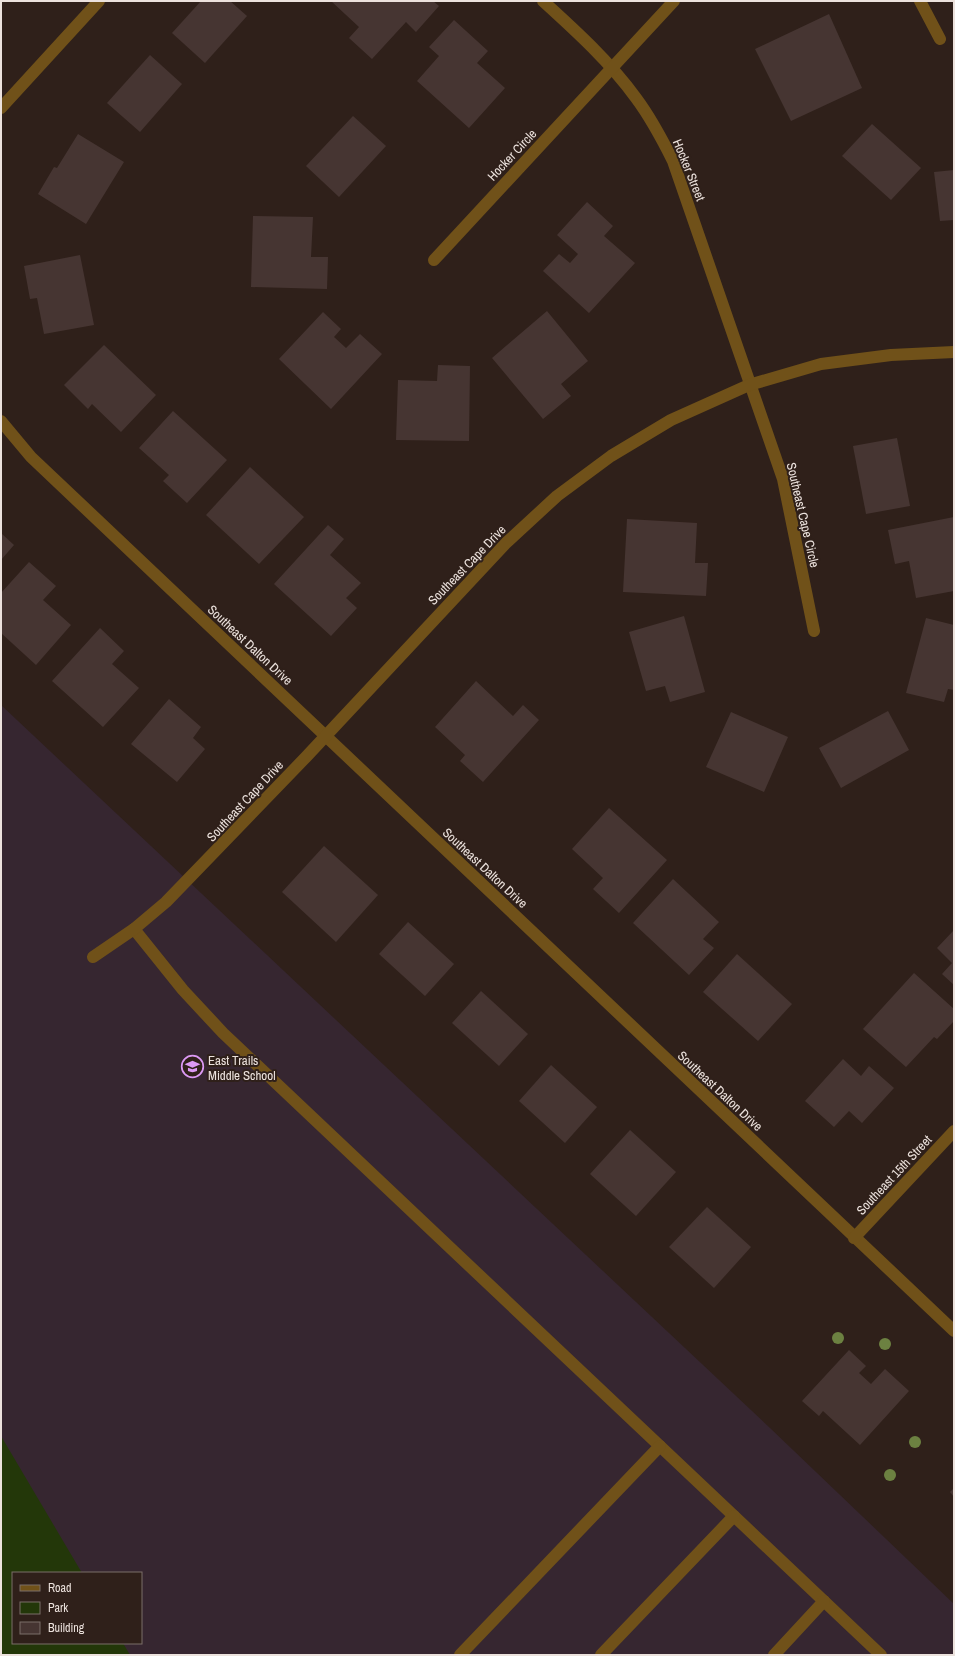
<svg xmlns="http://www.w3.org/2000/svg" width="955" height="1656" font-family="'Archivo Narrow',sans-serif">
  <style>
    .education { fill: #362630; fill-rule: evenodd }
    .green { fill: #233709 }
    .building { fill: #463532 }
    .lines { fill: none; stroke-linecap: round; stroke-linejoin: round }
    .minor { stroke: #705119; stroke-width: 12 }
    .tree { fill: #6c8141 }
    .labels { text-anchor: middle; dominant-baseline: central; stroke-width: 4; stroke-linejoin: round; paint-order: stroke }
    .street-label { font-size: 13px; fill: #ece2dd; stroke: #2f201a }
    .poi-label { font-size: 13px; fill: #ece2dd; stroke: #2f201a; text-anchor: start }
  </style>
  <rect width="100%" height="100%" fill="#2f201a"/>
  <!-- education -->
  <path class="education" d="M 1,705 L 770,1428 L 954,1604 L 954,1655 L 1,1655 ZM 13,1573 L 141,1573 L 141,1643 L 13,1643 Z"/>
  <!-- green -->
  <path class="green" d="M 1,1436 L 82,1573 L 13,1573 L 13,1643 L 123,1643 L 130,1655 L 1,1655 Z"/>
  <!-- building -->
  <g class="building">
    <path d="M 201,1 L 230,1 L 247,16 L 205,63 L 172,33 Z"/>
    <path d="M 331,1 L 433,1 L 439,6 L 416,32 L 406,22 L 372,59 L 349,38 L 359,27 Z"/>
    <path d="M 829,14 L 862,88 L 791,121 L 755,49 Z"/>
    <path d="M 454,20 L 488,51 L 477,63 L 505,88 L 469,128 L 417,81 L 439,56 L 429,47 Z"/>
    <path d="M 150,55 L 182,84 L 140,132 L 107,103 Z"/>
    <path d="M 353,116 L 386,146 L 339,197 L 306,166 Z"/>
    <path d="M 872,124 L 921,168 L 891,200 L 842,156 Z"/>
    <path d="M 78,134 L 124,162 L 86,224 L 38,194 L 54,167 L 57,168 Z"/>
    <path d="M 954,170 L 954,220 L 940,221 L 934,172 Z"/>
    <path d="M 587,202 L 613,226 L 604,236 L 635,263 L 589,313 L 543,271 L 559,254 L 570,263 L 578,254 L 557,235 Z"/>
    <path d="M 253,216 L 313,217 L 311,257 L 328,257 L 327,289 L 251,287 Z"/>
    <path d="M 80,255 L 94,325 L 44,334 L 37,298 L 30,299 L 24,266 Z"/>
    <path d="M 547,311 L 588,361 L 561,384 L 571,396 L 543,419 L 492,358 Z"/>
    <path d="M 323,312 L 341,329 L 334,337 L 346,348 L 360,334 L 382,354 L 331,409 L 279,359 Z"/>
    <path d="M 104,345 L 156,395 L 121,432 L 92,404 L 88,409 L 64,385 Z"/>
    <path d="M 438,365 L 470,366 L 469,441 L 396,440 L 398,380 L 437,381 Z"/>
    <path d="M 173,411 L 227,460 L 187,503 L 163,481 L 169,475 L 139,448 Z"/>
    <path d="M 897,438 L 910,506 L 866,514 L 853,446 Z"/>
    <path d="M 250,467 L 304,517 L 259,564 L 206,515 Z"/>
    <path d="M 954,517 L 954,591 L 916,598 L 909,561 L 895,564 L 888,530 Z"/>
    <path d="M 627,519 L 697,523 L 695,563 L 708,563 L 706,596 L 623,592 Z"/>
    <path d="M 328,525 L 344,539 L 330,555 L 361,583 L 346,598 L 357,608 L 331,636 L 274,584 Z"/>
    <path d="M 1,533 L 14,545 L 1,560 Z"/>
    <path d="M 29,562 L 56,586 L 43,600 L 71,625 L 36,665 L 1,633 L 1,593 Z"/>
    <path d="M 684,616 L 705,692 L 670,702 L 665,686 L 646,691 L 629,632 Z"/>
    <path d="M 926,618 L 954,625 L 954,690 L 948,689 L 944,702 L 906,693 Z"/>
    <path d="M 100,628 L 124,651 L 112,664 L 139,688 L 103,727 L 52,681 Z"/>
    <path d="M 476,681 L 513,716 L 523,705 L 539,720 L 483,782 L 460,761 L 465,755 L 435,727 Z"/>
    <path d="M 169,699 L 201,727 L 193,738 L 205,749 L 177,782 L 131,744 Z"/>
    <path d="M 888,711 L 909,750 L 841,788 L 819,748 Z"/>
    <path d="M 731,712 L 788,737 L 764,792 L 706,767 Z"/>
    <path d="M 609,808 L 667,860 L 619,913 L 593,889 L 603,878 L 572,849 Z"/>
    <path d="M 324,846 L 378,895 L 336,942 L 282,892 Z"/>
    <path d="M 673,879 L 719,922 L 703,939 L 714,948 L 689,975 L 633,923 Z"/>
    <path d="M 408,922 L 454,964 L 425,996 L 379,954 Z"/>
    <path d="M 954,930 L 954,985 L 942,974 L 952,963 L 937,948 Z"/>
    <path d="M 737,954 L 792,1004 L 758,1041 L 703,992 Z"/>
    <path d="M 914,973 L 954,1009 L 954,1021 L 937,1039 L 934,1037 L 906,1067 L 863,1029 Z"/>
    <path d="M 481,991 L 528,1034 L 499,1066 L 452,1023 Z"/>
    <path d="M 843,1059 L 861,1076 L 869,1066 L 894,1088 L 862,1123 L 849,1111 L 834,1127 L 805,1101 Z"/>
    <path d="M 551,1065 L 597,1107 L 565,1143 L 519,1101 Z"/>
    <path d="M 630,1130 L 676,1172 L 636,1216 L 590,1174 Z"/>
    <path d="M 707,1207 L 751,1247 L 714,1288 L 669,1247 Z"/>
    <path d="M 849,1350 L 866,1366 L 859,1373 L 871,1384 L 885,1369 L 909,1391 L 860,1445 L 823,1411 L 819,1416 L 802,1401 Z"/>
    <path d="M 954,1488 L 954,1497 L 950,1492 Z"/>
  </g>
  <g class="lines">
    <!-- minor -->
    <g class="minor">
      <path d="M 543,1 C 576,31 610,62 636,98 C 651,118 662,139 673,161 L 783,479 L 814,631"/>
      <path d="M 920,1 L 940,39"/>
      <path d="M 1,108 L 99,1"/>
      <path d="M 434,260 L 674,1"/>
      <path d="M 1,421 L 31,457 L 954,1331"/>
      <path d="M 134,929 L 183,990 L 223,1033 L 881,1655"/>
      <path d="M 93,957 L 134,929 L 166,902 L 306,757 L 506,543 L 557,496 L 611,456 L 671,420 L 749,385 L 821,364 L 891,355 L 954,352"/>
      <path d="M 854,1238 L 954,1131"/>
      <path d="M 460,1655 L 660,1446"/>
      <path d="M 601,1655 L 734,1516"/>
      <path d="M 774,1655 L 824,1601"/>
    </g>
  </g>
  <!-- trees -->
  <g class="tree">
    <circle cx="838" cy="1338" r="6"/>
    <circle cx="885" cy="1344" r="6"/>
    <circle cx="915" cy="1442" r="6"/>
    <circle cx="890" cy="1475" r="6"/>
  </g>
  <!-- icons -->
  <defs>
    <symbol id="school-ring" viewBox="-11 -11 22 22"><circle r="9.5" fill="#2f201a" stroke="#dc99f4" stroke-width="1.5"/><path d="M0-5L7-2L0 1L-7-2ZM-4 1L0 2.5L4 1V4Q0 6-4 4Z" fill="#dc99f4"/></symbol>
  </defs>
  <g fill-rule="evenodd">
    <use href="#school-ring" x="180" y="1054" width="25" height="25"/>
  </g>
  <g class="labels">
    <!-- street labels -->
    <g class="street-label">
      <text transform="translate(512 155) rotate(-47)">Hocker Circle</text>
      <text transform="translate(689 170) rotate(68)">Hocker Street</text>
      <text transform="translate(803 515) rotate(77)">Southeast Cape Circle</text>
      <text transform="translate(467 565) rotate(-46)">Southeast Cape Drive</text>
      <text transform="translate(250 645) rotate(43)">Southeast Dalton Drive</text>
      <text transform="translate(245 801) rotate(-47)">Southeast Cape Drive</text>
      <text transform="translate(485 868) rotate(43)">Southeast Dalton Drive</text>
      <text transform="translate(720 1091) rotate(43)">Southeast Dalton Drive</text>
      <text transform="translate(894 1175) rotate(-47)">Southeast 15th Street</text>
    </g>
    <!-- poi labels -->
    <g class="poi-label">
      <text x="208" y="1060">East Trails<tspan x="208" dy="15">Middle School</tspan></text>
    </g>
  </g>
  <!-- border -->
  <rect width="955" height="1656" fill="none" stroke="#ece2dd" stroke-width="4"/>
  <!-- legend -->
  <rect x="12" y="1572" width="130" height="72" fill="#2f201a" stroke="#7b6e68"/>
  <rect x="20" y="1585" width="20" height="6" fill="#705119" stroke="#7b6e68"/>
  <text x="48" y="1592" font-size="12" fill="#ece2dd">Road</text>
  <rect x="20" y="1602" width="20" height="12" fill="#233709" stroke="#7b6e68"/>
  <text x="48" y="1612" font-size="12" fill="#ece2dd">Park</text>
  <rect x="20" y="1622" width="20" height="12" fill="#463532" stroke="#7b6e68"/>
  <text x="48" y="1632" font-size="12" fill="#ece2dd">Building</text>
</svg>
